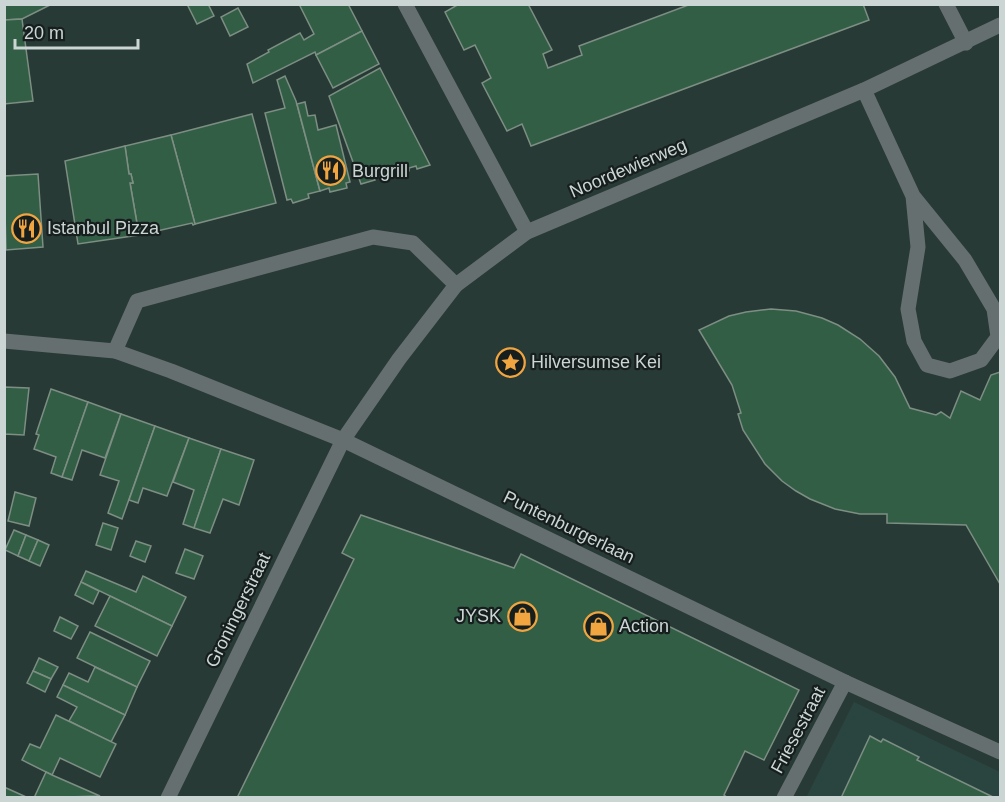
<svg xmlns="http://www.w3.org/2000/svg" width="1005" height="802" font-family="Helvetica,sans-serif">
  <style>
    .built { fill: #2a4540 }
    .building { fill: #335e46; stroke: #7d8e83; stroke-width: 1.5 }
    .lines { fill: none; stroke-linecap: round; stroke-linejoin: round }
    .minor { stroke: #666f70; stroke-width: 15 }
    .labels { text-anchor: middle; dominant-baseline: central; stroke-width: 4.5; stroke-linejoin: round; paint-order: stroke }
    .street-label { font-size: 18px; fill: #cbd6d4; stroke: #171f1e }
    .poi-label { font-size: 18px; fill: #cbd6d4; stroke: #171f1e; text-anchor: start }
  </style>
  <rect width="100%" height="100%" fill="#283a36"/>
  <!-- built -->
  <path class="built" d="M 854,702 L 1000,772 L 1000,797 L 806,798 Z"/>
  <!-- building -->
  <g class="building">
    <path d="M 4,4 L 52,4 L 22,19 L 4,20 Z"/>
    <path d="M 187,4 L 208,4 L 214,16 L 197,24 Z"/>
    <path d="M 299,4 L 348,4 L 362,31 L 316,55 L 315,52 L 253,83 L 247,64 L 269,52 L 268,50 L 300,33 L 304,40 L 314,34 Z"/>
    <path d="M 459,4 L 528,4 L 552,50 L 543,54 L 548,68 L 582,55 L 579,46 L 691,4 L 863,4 L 869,20 L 531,146 L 522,124 L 507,131 L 482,83 L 491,78 L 475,45 L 464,50 L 445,12 Z"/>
    <path d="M 238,8 L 248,27 L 230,36 L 221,17 Z"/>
    <path d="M 22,19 L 33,101 L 4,104 L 4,20 Z"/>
    <path d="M 362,31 L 379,64 L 333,88 L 316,55 Z"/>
    <path d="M 380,68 L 430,165 L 417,169 L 416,166 L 409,168 L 409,171 L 382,178 L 381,175 L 374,177 L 375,180 L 361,184 L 329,96 Z"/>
    <path d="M 285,76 L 296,101 L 320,191 L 308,194 L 309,198 L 293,203 L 291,199 L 287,200 L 265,113 L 285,108 L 277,80 Z"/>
    <path d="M 305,102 L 308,116 L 315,115 L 318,130 L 336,125 L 350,182 L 346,183 L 347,188 L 330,192 L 329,188 L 320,191 L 297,104 Z"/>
    <path d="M 252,114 L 276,203 L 195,224 L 171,135 Z"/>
    <path d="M 171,135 L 195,224 L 193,225 L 192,223 L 139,235 L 130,183 L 133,183 L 131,174 L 129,174 L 125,146 Z"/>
    <path d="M 125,146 L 129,174 L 131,174 L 133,183 L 130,183 L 139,235 L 78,244 L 65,161 Z"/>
    <path d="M 38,174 L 43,247 L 6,250 L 4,176 Z"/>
    <path d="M 771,309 L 796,311 L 822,318 L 838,325 L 860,339 L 879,356 L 895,377 L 910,408 L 936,415 L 941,412 L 950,418 L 961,391 L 980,400 L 991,375 L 1000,372 L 1000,584 L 966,525 L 887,523 L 887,514 L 860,514 L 835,509 L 810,499 L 796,491 L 782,481 L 765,464 L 743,430 L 738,414 L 741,413 L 732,385 L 699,330 L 729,316 L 746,312 Z"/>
    <path d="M 4,387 L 29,388 L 24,435 L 4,434 Z"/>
    <path d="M 51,389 L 88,402 L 62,477 L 51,473 L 56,457 L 34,449 L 39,435 L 36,434 Z"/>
    <path d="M 88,402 L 121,414 L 105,458 L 82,450 L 72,480 L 62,477 Z"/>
    <path d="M 121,414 L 155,426 L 122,519 L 108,513 L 119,481 L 100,475 Z"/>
    <path d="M 155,426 L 189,438 L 167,496 L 143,488 L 138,503 L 129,500 Z"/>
    <path d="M 189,438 L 221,449 L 194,528 L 183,524 L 194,490 L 173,482 Z"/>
    <path d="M 221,449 L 254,460 L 239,505 L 223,499 L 210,533 L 194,528 Z"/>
    <path d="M 15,492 L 36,498 L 29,526 L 8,521 Z"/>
    <path d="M 361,515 L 514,568 L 521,554 L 799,690 L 764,760 L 745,751 L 724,795 L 728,798 L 237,798 L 354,559 L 342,553 Z"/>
    <path d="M 103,523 L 118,528 L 111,550 L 96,545 Z"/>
    <path d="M 14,530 L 26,535 L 18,556 L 5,550 Z"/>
    <path d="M 26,535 L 38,540 L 29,561 L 18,556 Z"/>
    <path d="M 38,540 L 49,545 L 40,566 L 29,561 Z"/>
    <path d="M 136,541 L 151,546 L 145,562 L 130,556 Z"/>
    <path d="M 185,549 L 203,556 L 194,579 L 176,573 Z"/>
    <path d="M 86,571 L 136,592 L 143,576 L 186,597 L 172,626 L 81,582 Z"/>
    <path d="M 81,582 L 99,591 L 93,604 L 75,595 Z"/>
    <path d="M 110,596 L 172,626 L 157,656 L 95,626 Z"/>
    <path d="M 60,617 L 78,626 L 71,639 L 54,631 Z"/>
    <path d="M 90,632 L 150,661 L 137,687 L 77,658 Z"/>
    <path d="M 39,658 L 58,667 L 51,679 L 33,671 Z"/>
    <path d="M 95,667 L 137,687 L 125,715 L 63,685 L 69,673 L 88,682 Z"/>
    <path d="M 33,671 L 51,679 L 45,692 L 27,683 Z"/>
    <path d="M 63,685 L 125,715 L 111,742 L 69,721 L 77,707 L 57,697 Z"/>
    <path d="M 56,715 L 116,744 L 100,777 L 60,758 L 52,775 L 22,760 L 30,744 L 40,748 Z"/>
    <path d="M 870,736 L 881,742 L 883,739 L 919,757 L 917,760 L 995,798 L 841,798 Z"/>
    <path d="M 46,772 L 52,775 L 100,796 L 34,798 Z"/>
    <path d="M 4,787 L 24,796 L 28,798 L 4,798 Z"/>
  </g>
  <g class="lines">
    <!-- minor -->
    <g class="minor">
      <path d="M 405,4 L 527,232"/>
      <path d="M 946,4 L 966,43"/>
      <path d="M 864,90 L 913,196 L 918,247 L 908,309 L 914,341 L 927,365 L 950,371 L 981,360 L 998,337 L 994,309 L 965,260 L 913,196"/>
      <path d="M 4,341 L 115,351 L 171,371 L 343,440 L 845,682 L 1000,752"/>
      <path d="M 115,351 L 137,301 L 373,237 L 413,243 L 456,285"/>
      <path d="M 168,798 L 343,440 L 399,359 L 456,285 L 527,232 L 864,90 L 1000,25"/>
      <path d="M 784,798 L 845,682"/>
    </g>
  </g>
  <!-- icons -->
  <defs>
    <symbol id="restaurant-ring" viewBox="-11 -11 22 22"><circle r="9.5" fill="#171f1e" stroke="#f1a540" stroke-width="1.5"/><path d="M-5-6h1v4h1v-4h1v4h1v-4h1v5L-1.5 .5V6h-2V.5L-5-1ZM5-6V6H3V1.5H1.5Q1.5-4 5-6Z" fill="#f1a540"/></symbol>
    <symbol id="sight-ring" viewBox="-11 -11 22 22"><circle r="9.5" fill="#171f1e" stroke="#f1a540" stroke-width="1.5"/><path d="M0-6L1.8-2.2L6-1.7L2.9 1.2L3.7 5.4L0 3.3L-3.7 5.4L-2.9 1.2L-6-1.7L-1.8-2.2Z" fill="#f1a540"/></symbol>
    <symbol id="shop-ring" viewBox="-11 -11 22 22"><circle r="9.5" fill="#171f1e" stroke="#f1a540" stroke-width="1.5"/><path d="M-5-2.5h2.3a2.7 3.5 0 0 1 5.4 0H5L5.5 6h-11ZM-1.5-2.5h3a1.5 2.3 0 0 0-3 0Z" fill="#f1a540"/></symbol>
  </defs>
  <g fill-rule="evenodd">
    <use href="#restaurant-ring" x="314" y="154" width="33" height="33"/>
    <use href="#restaurant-ring" x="10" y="212" width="33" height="33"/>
    <use href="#sight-ring" x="494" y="346" width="33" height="33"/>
    <use href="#shop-ring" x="506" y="600" width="33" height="33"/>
    <use href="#shop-ring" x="582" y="610" width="33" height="33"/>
  </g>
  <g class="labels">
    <!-- street labels -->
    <g class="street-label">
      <text transform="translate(628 168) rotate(-23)">Noordewierweg</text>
      <text transform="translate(569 527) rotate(26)">Puntenburgerlaan</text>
      <text transform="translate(238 610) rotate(-64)">Groningerstraat</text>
      <text transform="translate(798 730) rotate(-62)">Friesestraat</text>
    </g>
    <!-- poi labels -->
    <g class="poi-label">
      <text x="352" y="171">Burgrill</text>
      <text x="47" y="228">Istanbul Pizza</text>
      <text x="531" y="362">Hilversumse Kei</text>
      <text x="501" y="616" text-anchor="end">JYSK</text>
      <text x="619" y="626">Action</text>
    </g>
  </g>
  <!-- border -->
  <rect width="1005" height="802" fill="none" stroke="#cbd6d4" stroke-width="12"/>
  <!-- scale -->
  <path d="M15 39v9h123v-9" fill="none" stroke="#cbd6d4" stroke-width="3"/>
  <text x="24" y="39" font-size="18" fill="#cbd6d4" stroke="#171f1e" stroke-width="4.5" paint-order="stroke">20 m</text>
</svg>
